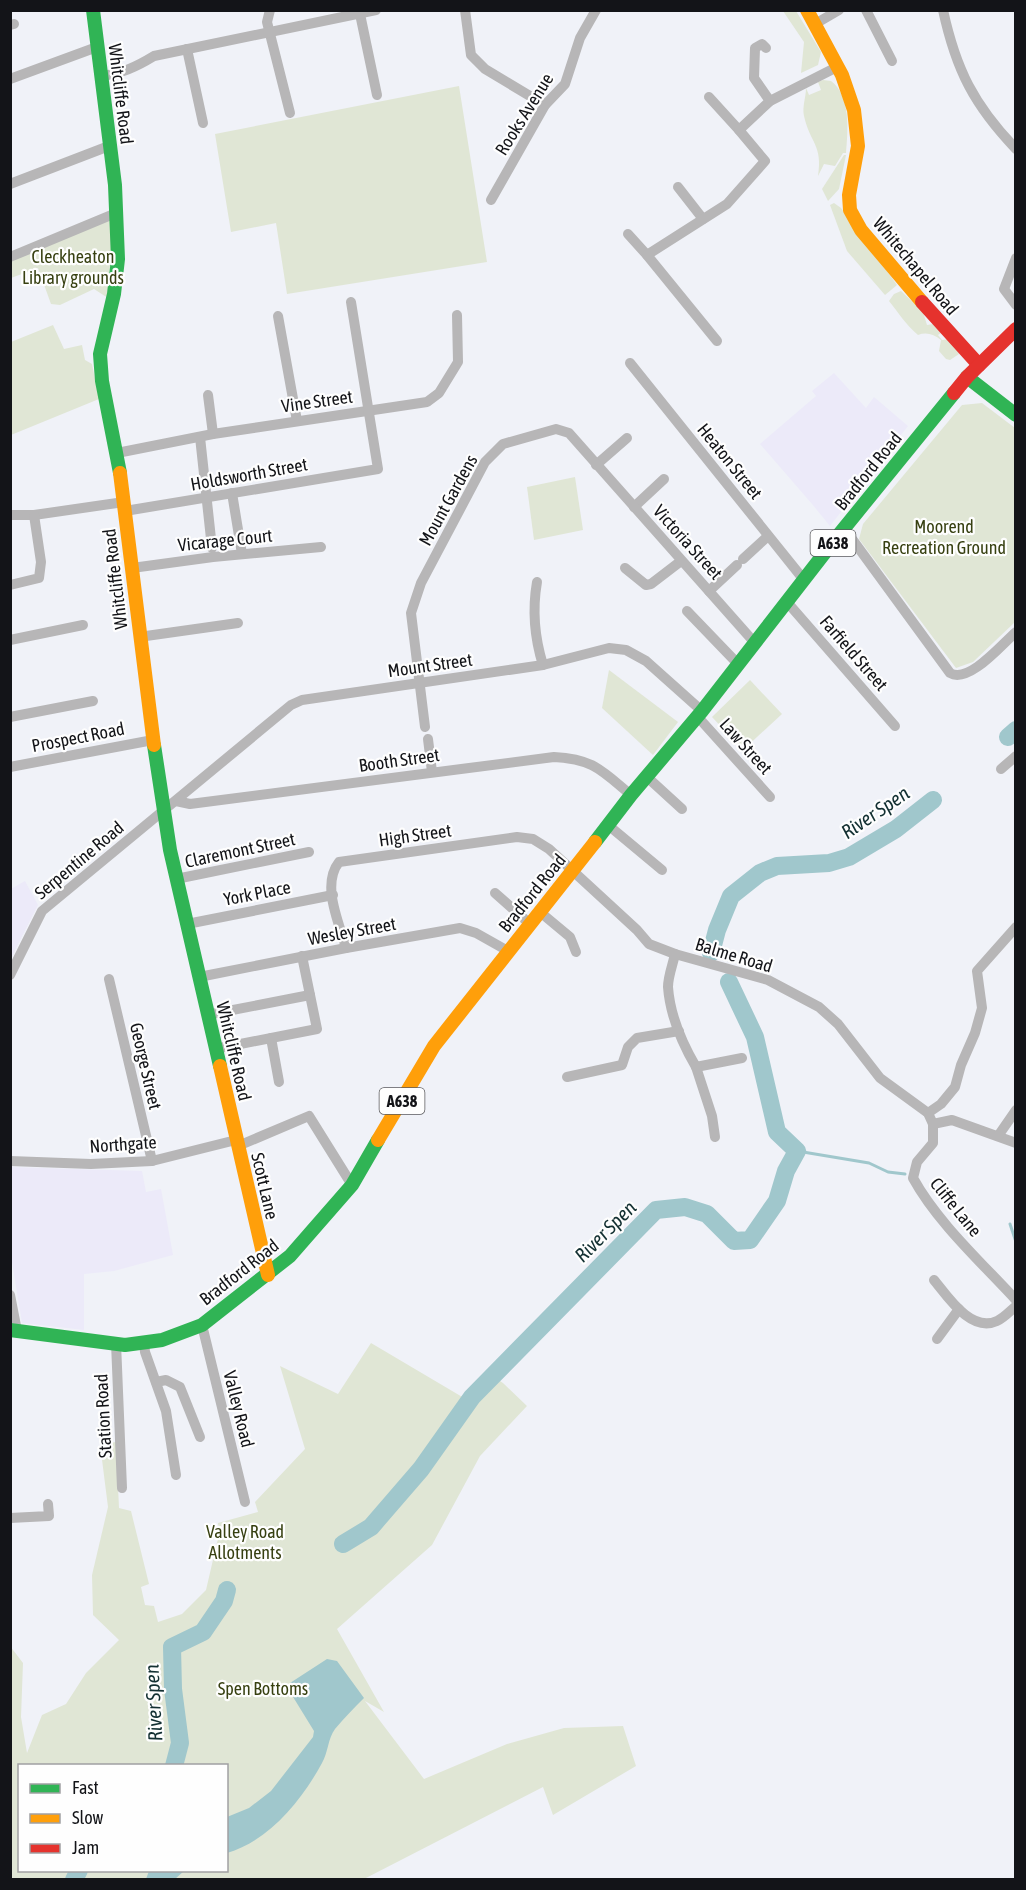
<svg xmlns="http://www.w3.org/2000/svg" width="1026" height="1890" font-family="'Asap Condensed',sans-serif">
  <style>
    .commercial { fill: #eceaf9 }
    .green { fill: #e0e6d5; fill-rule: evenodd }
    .water { fill: #a0c7cc }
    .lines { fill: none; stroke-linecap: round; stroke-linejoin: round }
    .stream { stroke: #a0c7cc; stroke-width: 3 }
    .river { stroke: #a0c7cc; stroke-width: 18 }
    .street { stroke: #b7b6b7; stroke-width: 10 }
    .fast { stroke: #30b455; stroke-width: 14 }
    .slow { stroke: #ff9f0a; stroke-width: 14 }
    .jam { stroke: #e5322d; stroke-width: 14 }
    .labels { text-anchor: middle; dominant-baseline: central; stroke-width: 4.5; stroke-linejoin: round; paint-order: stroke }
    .shield { fill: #fefefe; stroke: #5a5a5d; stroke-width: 1.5 }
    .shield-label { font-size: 16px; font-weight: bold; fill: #131418 }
    .street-label { font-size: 18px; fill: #131418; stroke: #fefefe }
    .park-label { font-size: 18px; fill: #374011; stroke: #fefefe }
    .water-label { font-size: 20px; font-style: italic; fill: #133032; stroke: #fefefe }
  </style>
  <rect width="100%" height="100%" fill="#f0f2f8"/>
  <!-- commercial -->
  <g class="commercial">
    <path d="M 834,373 L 866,408 L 874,397 L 908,426 L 830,526 L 812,504 L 760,444 L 816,396 L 812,391 Z"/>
    <path d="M 25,881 L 38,905 L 11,958 L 11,889 Z"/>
    <path d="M 10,1167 L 142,1171 L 146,1192 L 161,1189 L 173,1255 L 114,1271 L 84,1274 L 84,1330 L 22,1323 L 11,1256 Z"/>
  </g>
  <!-- green -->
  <g class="green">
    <path d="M 783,11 L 796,11 L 821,52 L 818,65 L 801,73 L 804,42 Z"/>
    <path d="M 823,80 L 831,81 C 851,96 848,131 846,153 L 843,153 L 835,166 L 824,164 L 818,176 C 823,145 810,143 804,116 C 802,107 806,97 806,88 L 809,95 L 821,90 L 818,82 Z"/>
    <path d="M 459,86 L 487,262 L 287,294 L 276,223 L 231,232 L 215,134 Z"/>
    <path d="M 844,155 L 846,155 L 839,189 L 828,201 L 822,189 Z"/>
    <path d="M 834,203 L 841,208 L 897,285 L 885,295 L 847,251 L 830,205 Z"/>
    <path d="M 113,219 L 108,298 L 94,289 L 60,305 L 51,304 L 38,268 L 11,278 L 11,259 Z"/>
    <path d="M 901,291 L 923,312 L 927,325 L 933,324 L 941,333 L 938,335 L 942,340 L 951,339 L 959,354 L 950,360 L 946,359 L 939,351 L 941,340 C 934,334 926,332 918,335 C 906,325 898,312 889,301 L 894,294 Z"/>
    <path d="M 53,325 L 64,349 L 82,345 L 85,360 L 92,364 L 99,399 L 11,435 L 11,342 Z"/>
    <path d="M 982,403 L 1015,428 L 1015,622 L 973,662 L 956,668 L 859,539 L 863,524 L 962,405 Z"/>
    <path d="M 575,477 L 583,530 L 534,540 L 527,487 Z"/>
    <path d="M 609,670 L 678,722 L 653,755 L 602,708 Z"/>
    <path d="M 750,680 L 782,714 L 743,750 L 712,717 Z"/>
    <path d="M 371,1343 L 464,1398 L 488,1373 L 503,1383 L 527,1406 L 480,1456 L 432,1545 L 337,1629 L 384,1712 L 365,1701 L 424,1779 L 507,1744 L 564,1728 L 623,1726 L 636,1766 L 553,1815 L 543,1787 L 364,1879 L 11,1879 L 10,1646 L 23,1663 L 21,1717 L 27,1753 L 42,1715 L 66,1704 L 86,1673 L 119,1640 L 93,1615 L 92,1575 L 108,1507 L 100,1444 L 116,1442 L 119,1508 L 131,1511 L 149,1584 L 141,1587 L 145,1605 L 154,1606 L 158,1622 L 182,1614 L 206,1590 L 219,1534 L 218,1523 L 258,1512 L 255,1502 L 305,1449 L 280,1366 L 338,1394 ZM 20,1766 L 226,1766 L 226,1870 L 20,1870 Z"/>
  </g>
  <!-- water -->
  <g class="water">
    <path d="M 327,1659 L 337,1661 L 364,1698 C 354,1708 344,1718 335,1729 C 328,1738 328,1753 322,1763 C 302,1800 269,1841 227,1853 L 227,1817 L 249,1808 L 271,1791 L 313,1737 L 314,1731 L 290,1692 L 290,1683 Z"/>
    <path d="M 149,1871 L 149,1870 L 184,1871 L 175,1879 L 146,1879 Z"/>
  </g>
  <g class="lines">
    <!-- stream -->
    <g class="stream">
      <path d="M 797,1151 L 869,1163 L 888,1172 L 905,1174"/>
      <path d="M 1010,1224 L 1016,1242"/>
    </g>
    <!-- river -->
    <g class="river">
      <path d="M 1008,737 L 1016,730"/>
      <path d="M 711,953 L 717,930 L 731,896 L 760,873 L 777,866 L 829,863 L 849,857 L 896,829 L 933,800"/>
      <path d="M 343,1544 L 371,1527 L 421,1469 L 472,1397 L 656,1210 L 685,1207 L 707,1214 L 734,1241 L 750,1240 L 777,1201 L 786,1171 L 797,1151 L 777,1132 L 755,1037 L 729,982"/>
      <path d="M 174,1766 L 180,1743 L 173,1689 L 172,1647 L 203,1632 L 224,1601 L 227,1590"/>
      <path d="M 74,1880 L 79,1870"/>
    </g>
    <!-- street -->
    <g class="street">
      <path d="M 270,10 L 267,22 L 290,113"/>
      <path d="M 465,10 L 471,55 L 485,69 L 545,105"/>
      <path d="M 866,10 L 892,61"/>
      <path d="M 943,10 C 956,70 974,105 1016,149"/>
      <path d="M 360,14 L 377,95"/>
      <path d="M 815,24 L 839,10"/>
      <path d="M 10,25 L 14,24"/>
      <path d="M 766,48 L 762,44 L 755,48 L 754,78 L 770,101"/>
      <path d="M 187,49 L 203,123"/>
      <path d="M 100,76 C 121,74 136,67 154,56 L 376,10"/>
      <path d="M 10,79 L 97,47"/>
      <path d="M 709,97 L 739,130"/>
      <path d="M 10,184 L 109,146"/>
      <path d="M 678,187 L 703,219"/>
      <path d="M 491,200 L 545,105 L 565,84 L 580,38 L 596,10"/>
      <path d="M 628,234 L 647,255"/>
      <path d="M 10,257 L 116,213"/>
      <path d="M 1016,258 L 1004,289 L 1016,305"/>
      <path d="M 278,316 L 297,421"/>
      <path d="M 717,341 L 647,255 L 727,204 L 765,161 L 739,130 L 770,101 L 837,67"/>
      <path d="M 630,363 L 804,580"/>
      <path d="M 208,395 L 213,434"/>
      <path d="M 200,437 L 212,548"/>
      <path d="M 117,453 L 213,434 L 427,402 L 439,393 L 458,362 L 457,315"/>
      <path d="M 596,465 L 627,438"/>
      <path d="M 232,493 L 242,554"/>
      <path d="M 634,507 L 664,479"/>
      <path d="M 125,511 L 378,469 L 351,302"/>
      <path d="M 10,515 L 34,515 L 124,502"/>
      <path d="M 844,528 L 950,673 C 969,684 1002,644 1016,632"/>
      <path d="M 743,559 L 768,536"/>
      <path d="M 132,568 L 213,557 L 321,547"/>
      <path d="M 625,568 L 646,585 L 651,584 L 681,561"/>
      <path d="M 537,582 C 532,611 534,636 543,665"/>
      <path d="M 10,585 L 39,578 L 41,562 L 34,515"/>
      <path d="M 709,591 L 737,565"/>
      <path d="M 787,602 L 895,726"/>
      <path d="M 687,611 L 737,663"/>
      <path d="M 139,637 L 238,623"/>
      <path d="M 10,640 L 83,625"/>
      <path d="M 697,716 L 770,797"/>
      <path d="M 10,717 L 93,701"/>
      <path d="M 425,727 L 411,613 L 421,583 L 485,462 L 503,444 L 556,429 L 569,433 L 754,642"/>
      <path d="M 428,739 L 432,772"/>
      <path d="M 10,767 L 153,740"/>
      <path d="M 1001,769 L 1016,756"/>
      <path d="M 647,777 L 682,809"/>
      <path d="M 176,801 L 190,804 L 554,757 C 594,759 602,771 631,795"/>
      <path d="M 608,825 L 662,870"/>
      <path d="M 176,879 L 309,852"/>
      <path d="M 495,893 L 530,924"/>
      <path d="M 540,912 L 570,937 L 576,952"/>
      <path d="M 187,924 L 333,895"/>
      <path d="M 346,948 C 339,922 321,885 339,862 L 517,837 L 533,839 L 549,849 L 637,930 L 649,944 L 675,954 L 768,980 L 819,1007 L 838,1024 L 880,1078 L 928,1113 L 933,1124 L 933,1143 L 917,1162 L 913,1178 C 937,1222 982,1263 1016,1300"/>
      <path d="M 675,954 C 673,964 668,976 668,987 C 670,1015 682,1043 696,1067 L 742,1058"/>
      <path d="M 10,975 L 42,911 L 291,705 L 302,700 L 543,665 L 609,648 L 626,650 L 646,661 L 702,711"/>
      <path d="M 199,977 L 346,948 L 460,928 L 476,933 L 508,951"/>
      <path d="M 109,979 L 152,1161"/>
      <path d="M 207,1015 L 310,995"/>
      <path d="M 271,1038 L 279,1082"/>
      <path d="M 215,1049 L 317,1029 L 302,956"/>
      <path d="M 696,1067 L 712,1116 L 715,1137"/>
      <path d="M 567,1077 L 622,1065 L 628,1047 L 637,1038 L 679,1031"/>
      <path d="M 928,1113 L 941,1104 L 955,1087 L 961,1065 L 975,1033 L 982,1008 L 977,971 L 1016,927"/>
      <path d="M 933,1124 L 952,1120 L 1016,1143"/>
      <path d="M 998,1136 L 1016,1110"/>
      <path d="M 238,1146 L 309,1116 L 352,1185"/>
      <path d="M 10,1161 L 91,1164 L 152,1161 L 236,1140"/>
      <path d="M 934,1280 C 948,1297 971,1333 997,1321 C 1004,1318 1010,1311 1016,1306"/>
      <path d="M 10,1295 L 17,1331"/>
      <path d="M 202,1325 L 245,1502"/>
      <path d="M 937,1339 L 959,1309"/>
      <path d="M 116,1343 L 122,1488"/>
      <path d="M 144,1343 L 145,1352 L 166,1411 L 176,1475"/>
      <path d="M 156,1382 L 166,1380 L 180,1387 L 200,1437"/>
      <path d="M 10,1518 L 49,1516 L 48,1504"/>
    </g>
    <!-- fast -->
    <g class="fast">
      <path d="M 93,10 L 115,185 L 118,259 L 114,294 L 100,354 L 102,381 L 120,473"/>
      <path d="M 967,377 L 1016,415"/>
      <path d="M 154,745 L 170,850 L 220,1066"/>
      <path d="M 595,842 L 631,795 L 702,711 L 837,537 L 954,393"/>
      <path d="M 10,1330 L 125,1345 L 162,1340 L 202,1325 L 290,1256 L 352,1185 L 378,1140"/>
    </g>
    <!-- slow -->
    <g class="slow">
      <path d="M 807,10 L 842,75 L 854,110 L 858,146 L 849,195 L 850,210 L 861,230 L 922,302"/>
      <path d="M 120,473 L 154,745"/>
      <path d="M 220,1066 L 268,1275"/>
      <path d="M 378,1140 L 434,1046 L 595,842"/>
    </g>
    <!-- jam -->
    <g class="jam">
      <path d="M 922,302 L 979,365"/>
      <path d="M 954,393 L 967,377 L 1016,329"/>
    </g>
  </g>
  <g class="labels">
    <!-- shield labels -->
    <g class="shield">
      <rect x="810.5" y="530" width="45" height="26" rx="4.5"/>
      <rect x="379.5" y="1088" width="45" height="26" rx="4.5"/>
    </g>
    <g class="shield-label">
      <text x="833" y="543">A638</text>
      <text x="402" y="1101">A638</text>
    </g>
    <!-- street labels -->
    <g class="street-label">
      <text transform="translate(121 94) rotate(83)">Whitcliffe Road</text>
      <text transform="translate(524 114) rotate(-58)">Rooks Avenue</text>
      <text transform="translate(916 266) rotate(50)">Whitechapel Road</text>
      <text transform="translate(317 401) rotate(-8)">Vine Street</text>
      <text transform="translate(730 461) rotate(51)">Heaton Street</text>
      <text transform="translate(868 471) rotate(-51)">Bradford Road</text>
      <text transform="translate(249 474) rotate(-10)">Holdsworth Street</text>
      <text transform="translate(448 500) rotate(-61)">Mount Gardens</text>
      <text transform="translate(225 540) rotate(-6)">Vicarage Court</text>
      <text transform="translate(688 542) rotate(48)">Victoria Street</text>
      <text transform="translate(115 579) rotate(-97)">Whitcliffe Road</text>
      <text transform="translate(854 653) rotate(49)">Farfield Street</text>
      <text transform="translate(430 665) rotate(-8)">Mount Street</text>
      <text transform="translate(78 737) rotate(-11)">Prospect Road</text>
      <text transform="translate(746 746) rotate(48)">Law Street</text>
      <text transform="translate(399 760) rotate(-8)">Booth Street</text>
      <text transform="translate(415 835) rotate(-8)">High Street</text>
      <text transform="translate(240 850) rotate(-12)">Claremont Street</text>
      <text transform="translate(79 860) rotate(-40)">Serpentine Road</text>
      <text transform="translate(257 893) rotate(-11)">York Place</text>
      <text transform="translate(532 893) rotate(-51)">Bradford Road</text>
      <text transform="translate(352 931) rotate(-10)">Wesley Street</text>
      <text transform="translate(734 955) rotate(17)">Balme Road</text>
      <text transform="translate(234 1051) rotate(77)">Whitcliffe Road</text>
      <text transform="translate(146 1066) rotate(77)">George Street</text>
      <text transform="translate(123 1144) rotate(-4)">Northgate</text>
      <text transform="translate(265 1186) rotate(77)">Scott Lane</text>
      <text transform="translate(956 1207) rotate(51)">Cliffe Lane</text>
      <text transform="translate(239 1272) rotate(-38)">Bradford Road</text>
      <text transform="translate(239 1409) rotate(76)">Valley Road</text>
      <text transform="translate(103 1416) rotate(-93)">Station Road</text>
    </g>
    <!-- park labels -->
    <g class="park-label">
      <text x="73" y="256">Cleckheaton<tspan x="73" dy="21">Library grounds</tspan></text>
      <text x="944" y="526">Moorend<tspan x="944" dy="21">Recreation Ground</tspan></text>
      <text x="245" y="1531">Valley Road<tspan x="245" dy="21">Allotments</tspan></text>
      <text x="263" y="1688">Spen Bottoms</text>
    </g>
    <!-- water labels -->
    <g class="water-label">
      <text transform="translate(875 812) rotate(-34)">River Spen</text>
      <text transform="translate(605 1231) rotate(-45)">River Spen</text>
      <text transform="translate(153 1703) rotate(-93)">River Spen</text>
    </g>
  </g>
  <!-- border -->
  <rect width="1026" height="1890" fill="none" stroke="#131418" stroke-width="24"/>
  <!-- legend -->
  <rect x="18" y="1764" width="210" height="108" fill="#fefefe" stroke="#a0a0a2" stroke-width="1.5"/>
  <rect x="30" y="1784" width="30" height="9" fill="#30b455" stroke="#a0a0a2" stroke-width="1.5"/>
  <text x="72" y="1794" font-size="18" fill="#131418">Fast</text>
  <rect x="30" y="1814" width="30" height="9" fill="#ff9f0a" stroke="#a0a0a2" stroke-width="1.5"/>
  <text x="72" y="1824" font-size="18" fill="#131418">Slow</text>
  <rect x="30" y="1844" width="30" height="9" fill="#e5322d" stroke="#a0a0a2" stroke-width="1.5"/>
  <text x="72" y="1854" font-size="18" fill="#131418">Jam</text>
</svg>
